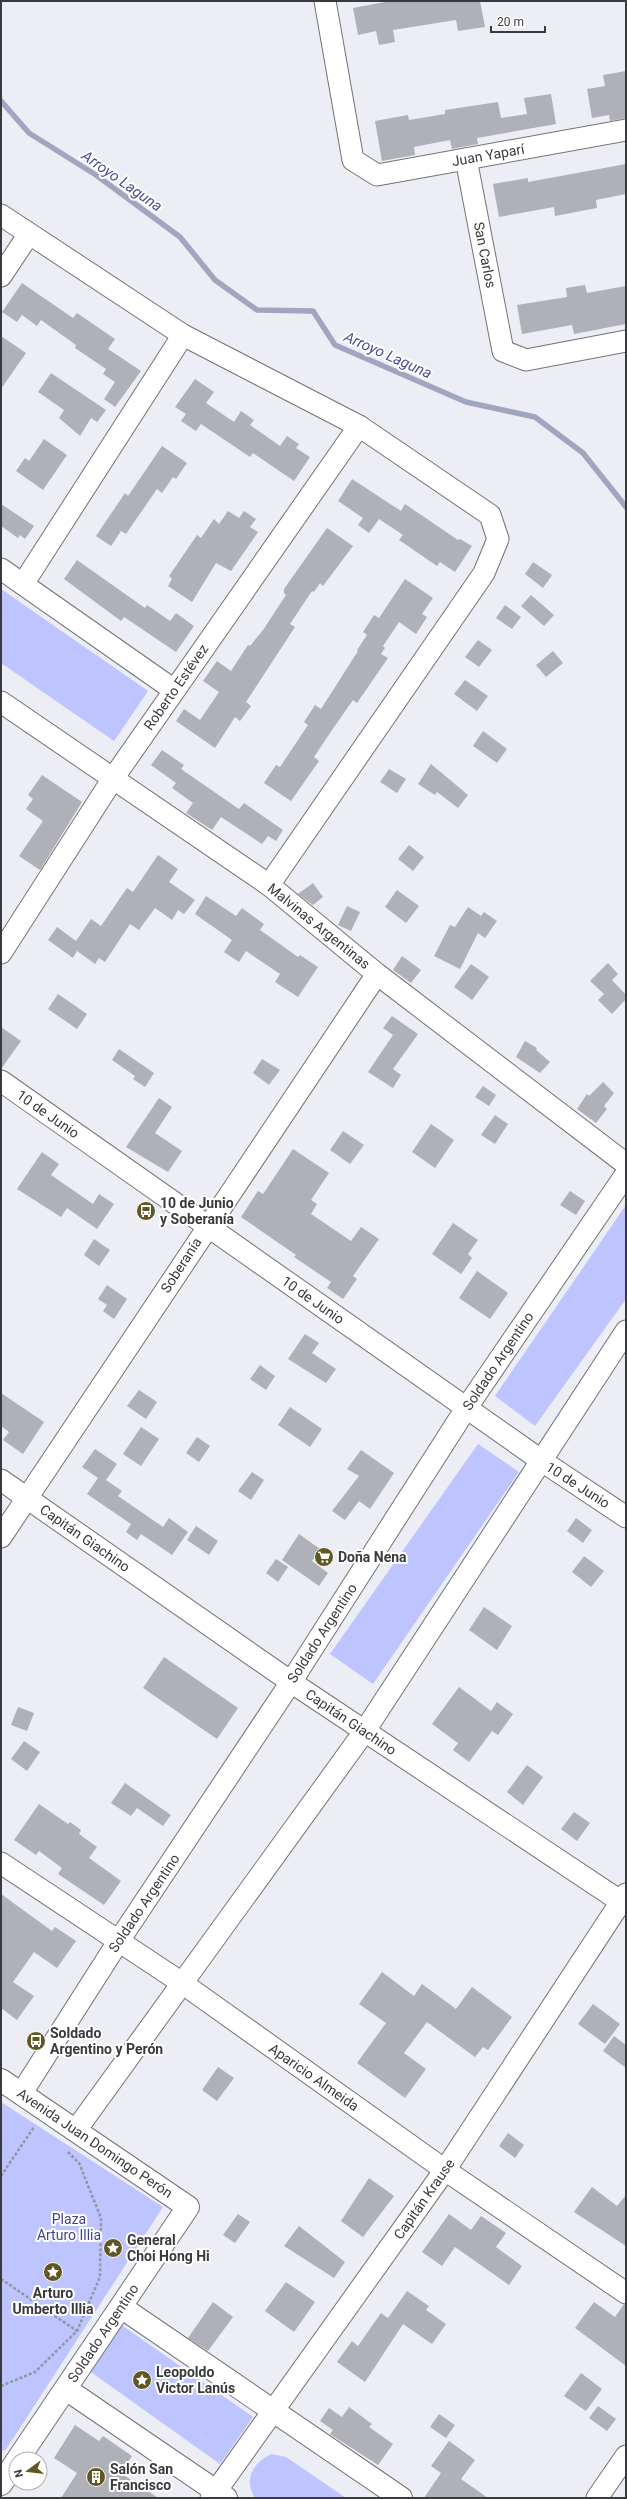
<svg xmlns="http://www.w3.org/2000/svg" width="627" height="2499" font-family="Roboto,sans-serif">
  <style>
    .green { fill: #bec4ff }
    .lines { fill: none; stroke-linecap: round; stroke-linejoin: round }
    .stream { stroke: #a2a5bf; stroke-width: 5.5 }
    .building { fill: #b0b1b8 }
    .street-casing { stroke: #72737a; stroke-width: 23 }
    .secondary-casing { stroke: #72737a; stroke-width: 24 }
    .path { stroke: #94959b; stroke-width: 2.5; stroke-dasharray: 3 2; stroke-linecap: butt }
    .street { stroke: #fff; stroke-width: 21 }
    .secondary { stroke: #fff; stroke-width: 22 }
    .labels { text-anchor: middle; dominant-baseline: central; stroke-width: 4; stroke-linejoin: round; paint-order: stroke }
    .street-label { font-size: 14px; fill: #393a3d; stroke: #fff }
    .poi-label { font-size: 14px; font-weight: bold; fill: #393a3d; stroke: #fff; text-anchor: start }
    .park-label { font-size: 14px; fill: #43448a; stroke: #fff }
    .water-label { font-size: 15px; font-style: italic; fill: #4c4e95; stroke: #fff }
  </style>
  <rect width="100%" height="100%" fill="#ecedf5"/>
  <!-- green -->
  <g class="green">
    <path d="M 1,589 L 148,691 L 114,741 L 1,663 Z"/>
    <path d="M 626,1205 L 626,1299 L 535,1426 L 495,1396 Z"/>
    <path d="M 478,1444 L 519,1472 L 373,1684 L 330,1654 Z"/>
    <path d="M 1,2102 L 163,2207 L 5,2451 L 1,2449 Z"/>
    <path d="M 120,2324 L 253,2417 L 220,2464 L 88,2370 Z"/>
    <path d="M 271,2454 L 286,2457 L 346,2498 L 255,2498 C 243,2479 253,2463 271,2454 Z"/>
  </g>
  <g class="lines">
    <!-- stream -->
    <path class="stream" d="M 1,101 L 29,133 L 96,175 L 180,237 L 215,280 L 257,310 L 313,311 L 335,345 L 466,402 L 535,417 L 583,453 L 626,507"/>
  </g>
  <!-- building -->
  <g class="building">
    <path d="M 390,1 L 480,1 L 485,27 L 458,31 L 456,20 L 393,30 L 395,42 L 379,45 L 376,31 L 358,35 L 353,8 Z"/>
    <path d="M 626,71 L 626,118 L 610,121 L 609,115 L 592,118 L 587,89 L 605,86 L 603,75 Z"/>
    <path d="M 551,94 L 556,124 L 477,138 L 478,144 L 452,149 L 450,140 L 414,147 L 415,155 L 382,161 L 375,121 L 408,115 L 409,120 L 445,114 L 445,110 L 498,102 L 501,118 L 527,114 L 524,98 Z"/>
    <path d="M 626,164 L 626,194 L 596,200 L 597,208 L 555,216 L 554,207 L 499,217 L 493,184 L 528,178 L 528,182 Z"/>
    <path d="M 22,283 L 73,318 L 77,313 L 115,339 L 108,349 L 141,371 L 115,407 L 104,399 L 115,382 L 103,374 L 106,369 L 75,348 L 76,345 L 41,320 L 37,326 L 22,315 L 17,322 L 2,312 Z"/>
    <path d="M 585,285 L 587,293 L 626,286 L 626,324 L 574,334 L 572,325 L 522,334 L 517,305 L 567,297 L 566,288 Z"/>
    <path d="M 1,336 L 26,353 L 1,389 Z"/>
    <path d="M 51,373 L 106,410 L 97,422 L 91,418 L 80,436 L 59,418 L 64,410 L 38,392 Z"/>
    <path d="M 195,379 L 214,392 L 206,403 L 234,422 L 241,411 L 254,420 L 250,425 L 280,446 L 287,436 L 299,444 L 296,448 L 310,457 L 294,481 L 253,453 L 250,457 L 201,424 L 196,431 L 181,421 L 186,414 L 175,407 Z"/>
    <path d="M 44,439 L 67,455 L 43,490 L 16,471 L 25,458 L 29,461 Z"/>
    <path d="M 162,446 L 187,463 L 176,479 L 173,477 L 162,493 L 157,489 L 126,534 L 121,531 L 111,546 L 96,536 L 125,493 L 128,496 Z"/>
    <path d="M 352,479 L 401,511 L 405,504 L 458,540 L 460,539 L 472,546 L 455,572 L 440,562 L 437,566 L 399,540 L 403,535 L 379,519 L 369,533 L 358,525 L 363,518 L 338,501 Z"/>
    <path d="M 1,504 L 34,526 L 25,539 L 20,535 L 18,538 L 1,526 Z"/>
    <path d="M 228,511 L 239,518 L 244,511 L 256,519 L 250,527 L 258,532 L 231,571 L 216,563 L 192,602 L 168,586 L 172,579 L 169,576 L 197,535 L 201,538 L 214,519 L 219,524 Z"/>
    <path d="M 327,528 L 353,546 L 323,586 L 320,583 L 314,592 L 312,591 L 290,624 L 295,627 L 246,702 L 251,706 L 240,721 L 235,717 L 215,748 L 176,721 L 184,709 L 200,720 L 219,692 L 203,681 L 217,661 L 231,671 L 248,645 L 250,646 L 263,630 L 286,595 L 284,593 L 284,589 Z"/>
    <path d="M 77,560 L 145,608 L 147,605 L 170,621 L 176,613 L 194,626 L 176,652 L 124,617 L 121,621 L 64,579 Z"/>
    <path d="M 533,562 L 552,575 L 543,588 L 525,574 Z"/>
    <path d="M 405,579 L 433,598 L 422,614 L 427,617 L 416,634 L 399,622 L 383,646 L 385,648 L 381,654 L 388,658 L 357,703 L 353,700 L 332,730 L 314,757 L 319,761 L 291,801 L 264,783 L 276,765 L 280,767 L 308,725 L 304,722 L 315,705 L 321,709 L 358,651 L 357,650 L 367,635 L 363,632 L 374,615 L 379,618 Z"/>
    <path d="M 531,595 L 554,615 L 544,626 L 521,606 Z"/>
    <path d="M 505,605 L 521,617 L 512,629 L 496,618 Z"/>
    <path d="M 478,640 L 492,650 L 479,667 L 465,657 Z"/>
    <path d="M 553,651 L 563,663 L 546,677 L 536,665 Z"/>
    <path d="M 465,680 L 488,696 L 477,711 L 454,694 Z"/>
    <path d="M 483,731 L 507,749 L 497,763 L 473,746 Z"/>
    <path d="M 162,750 L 184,765 L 181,769 L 239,809 L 244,803 L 283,830 L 276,841 L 268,836 L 262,844 L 221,817 L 212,830 L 186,813 L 193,803 L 172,788 L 176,783 L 151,765 Z"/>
    <path d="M 431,764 L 468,795 L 458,808 L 437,792 L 435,795 L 418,784 Z"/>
    <path d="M 389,769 L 406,779 L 397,793 L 380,782 Z"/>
    <path d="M 42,775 L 82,802 L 40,870 L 19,856 L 43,821 L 26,809 L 33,799 L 28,795 Z"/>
    <path d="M 409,845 L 424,857 L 413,871 L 398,859 Z"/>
    <path d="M 158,855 L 178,869 L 169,882 L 195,900 L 184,914 L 178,910 L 172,920 L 155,908 L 139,930 L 130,924 L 105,962 L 99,958 L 95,964 L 77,951 L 73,958 L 48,940 L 57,927 L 76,941 L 91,919 L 101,926 L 127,888 L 133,892 Z"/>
    <path d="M 313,883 L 323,897 L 313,905 L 298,894 Z"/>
    <path d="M 397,890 L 419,906 L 406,923 L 385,907 Z"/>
    <path d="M 206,896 L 236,916 L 242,908 L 264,924 L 260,930 L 298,957 L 300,955 L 318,967 L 298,997 L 275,982 L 280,974 L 246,951 L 239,962 L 224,952 L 232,940 L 195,914 Z"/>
    <path d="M 347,906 L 360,912 L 351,931 L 338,925 Z"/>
    <path d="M 468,907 L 481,916 L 484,912 L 497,921 L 485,938 L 478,933 L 460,969 L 434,956 L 450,925 L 455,927 Z"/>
    <path d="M 402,956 L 421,970 L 411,983 L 393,970 Z"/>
    <path d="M 608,963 L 618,974 L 612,980 L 626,995 L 626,999 L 612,1014 L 598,1000 L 604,994 L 590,981 Z"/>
    <path d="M 471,964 L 489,977 L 472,1000 L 454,987 Z"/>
    <path d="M 58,994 L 87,1014 L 77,1029 L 48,1009 Z"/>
    <path d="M 392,1016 L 418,1034 L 393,1069 L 401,1075 L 393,1088 L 368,1072 L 393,1035 L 383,1028 Z"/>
    <path d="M 1,1027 L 21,1041 L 1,1069 Z"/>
    <path d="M 525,1041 L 537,1048 L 536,1050 L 550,1062 L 540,1073 L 516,1057 Z"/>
    <path d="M 119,1049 L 154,1073 L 145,1087 L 133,1079 L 135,1076 L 112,1060 Z"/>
    <path d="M 262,1059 L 280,1070 L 269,1085 L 253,1073 Z"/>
    <path d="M 603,1082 L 614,1093 L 604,1106 L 607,1109 L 596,1123 L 577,1109 L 587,1094 L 589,1096 Z"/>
    <path d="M 483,1086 L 496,1095 L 489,1106 L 475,1097 Z"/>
    <path d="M 159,1098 L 172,1107 L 155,1133 L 182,1151 L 168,1172 L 126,1147 Z"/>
    <path d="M 495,1115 L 508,1124 L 495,1144 L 481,1135 Z"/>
    <path d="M 431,1124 L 454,1140 L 435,1168 L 412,1152 Z"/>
    <path d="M 343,1131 L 364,1145 L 350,1164 L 330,1150 Z"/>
    <path d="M 293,1149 L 329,1173 L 311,1200 L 317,1204 L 311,1214 L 351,1241 L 361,1227 L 379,1239 L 353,1276 L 357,1279 L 343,1299 L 327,1288 L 331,1282 L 294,1257 L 296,1255 L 241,1217 L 258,1191 L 263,1194 Z"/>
    <path d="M 42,1152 L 59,1164 L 51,1175 L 93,1204 L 99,1194 L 114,1204 L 97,1229 L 67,1208 L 61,1217 L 17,1189 Z"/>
    <path d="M 570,1191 L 585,1201 L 576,1215 L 560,1205 Z"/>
    <path d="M 453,1223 L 478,1240 L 468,1254 L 472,1258 L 461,1274 L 432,1254 Z"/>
    <path d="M 94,1239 L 110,1250 L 99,1266 L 84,1255 Z"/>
    <path d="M 477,1271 L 508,1293 L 490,1319 L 459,1298 Z"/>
    <path d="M 107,1285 L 127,1299 L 114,1319 L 103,1311 L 107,1305 L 98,1299 Z"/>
    <path d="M 305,1334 L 319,1343 L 312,1353 L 336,1369 L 326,1383 L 288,1359 Z"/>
    <path d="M 260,1365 L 275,1376 L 266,1390 L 250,1379 Z"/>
    <path d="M 139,1390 L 157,1402 L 146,1419 L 127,1406 Z"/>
    <path d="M 1,1393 L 44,1422 L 23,1454 L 3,1440 L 9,1432 L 1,1426 Z"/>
    <path d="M 290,1407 L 322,1429 L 310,1447 L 278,1425 Z"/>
    <path d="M 141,1427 L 159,1439 L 141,1466 L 123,1454 Z"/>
    <path d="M 197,1437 L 210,1446 L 199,1462 L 186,1453 Z"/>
    <path d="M 95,1449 L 117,1464 L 106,1480 L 122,1491 L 118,1496 L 163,1527 L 169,1518 L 188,1532 L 172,1555 L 141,1534 L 137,1540 L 126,1532 L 131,1524 L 87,1494 L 98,1478 L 82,1467 Z"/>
    <path d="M 361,1450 L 394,1473 L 370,1509 L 359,1501 L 345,1520 L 332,1511 L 359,1476 L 347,1469 Z"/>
    <path d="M 252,1472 L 264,1480 L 251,1500 L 238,1491 Z"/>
    <path d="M 576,1518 L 592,1530 L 583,1543 L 567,1531 Z"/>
    <path d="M 196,1526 L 218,1541 L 209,1555 L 187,1540 Z"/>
    <path d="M 299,1534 L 320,1549 L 312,1561 L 328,1573 L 319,1586 L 282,1560 Z"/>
    <path d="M 584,1556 L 604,1571 L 591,1587 L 572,1572 Z"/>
    <path d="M 276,1559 L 288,1567 L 278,1582 L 266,1573 Z"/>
    <path d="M 484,1607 L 512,1626 L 497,1650 L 469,1630 Z"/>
    <path d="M 164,1657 L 238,1708 L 217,1739 L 143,1688 Z"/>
    <path d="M 459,1687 L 491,1711 L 497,1702 L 513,1714 L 498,1735 L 492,1731 L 469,1762 L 453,1750 L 458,1743 L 432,1724 Z"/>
    <path d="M 18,1707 L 34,1713 L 27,1731 L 11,1725 Z"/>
    <path d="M 24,1741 L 40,1752 L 27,1771 L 11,1759 Z"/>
    <path d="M 527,1765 L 543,1777 L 523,1805 L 507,1792 Z"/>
    <path d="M 125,1783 L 171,1815 L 163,1826 L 137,1808 L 131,1816 L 111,1803 Z"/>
    <path d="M 39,1804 L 68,1824 L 70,1822 L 81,1830 L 79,1834 L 97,1847 L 89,1858 L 121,1881 L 104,1905 L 58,1874 L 62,1868 L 39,1851 L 36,1855 L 14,1840 Z"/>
    <path d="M 574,1812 L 590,1823 L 577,1841 L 561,1829 Z"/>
    <path d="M 1,1894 L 52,1931 L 55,1927 L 76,1941 L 57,1968 L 34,1952 L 13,1982 L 34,1996 L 17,2020 L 1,2008 Z"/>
    <path d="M 382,1972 L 414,1996 L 422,1984 L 456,2009 L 472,1987 L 512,2017 L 488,2050 L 483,2047 L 475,2057 L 427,2022 L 404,2053 L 426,2069 L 405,2098 L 357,2063 L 386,2023 L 359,2004 Z"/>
    <path d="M 593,2004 L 620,2024 L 605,2044 L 578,2024 Z"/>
    <path d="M 614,2036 L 626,2045 L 626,2068 L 603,2051 Z"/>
    <path d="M 218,2067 L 234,2078 L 217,2101 L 202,2090 Z"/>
    <path d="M 508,2133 L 524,2145 L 515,2158 L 499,2146 Z"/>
    <path d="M 369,2178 L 394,2196 L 363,2237 L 341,2221 Z"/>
    <path d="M 592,2187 L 617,2206 L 626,2195 L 626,2246 L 574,2212 Z"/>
    <path d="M 238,2214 L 250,2222 L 235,2243 L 223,2235 Z"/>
    <path d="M 449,2214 L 471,2230 L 481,2216 L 506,2233 L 496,2247 L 522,2266 L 509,2285 L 455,2247 L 442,2266 L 422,2252 Z"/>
    <path d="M 299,2226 L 345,2262 L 334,2278 L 284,2246 Z"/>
    <path d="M 286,2282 L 315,2302 L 294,2332 L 265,2311 Z"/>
    <path d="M 407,2291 L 429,2306 L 426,2310 L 446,2324 L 432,2344 L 403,2324 L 365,2382 L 337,2362 L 352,2341 L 358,2346 L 381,2313 L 388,2318 Z"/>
    <path d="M 213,2302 L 233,2317 L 208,2351 L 188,2338 Z"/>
    <path d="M 594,2302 L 615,2317 L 624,2304 L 626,2305 L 626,2366 L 575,2328 Z"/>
    <path d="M 581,2373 L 602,2389 L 586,2411 L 564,2396 Z"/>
    <path d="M 598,2406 L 616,2419 L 607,2431 L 589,2418 Z"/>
    <path d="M 349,2407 L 372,2424 L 369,2427 L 393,2444 L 378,2465 L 330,2434 L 333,2430 L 320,2421 L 329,2408 L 342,2417 Z"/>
    <path d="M 439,2414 L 455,2425 L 446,2438 L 430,2427 Z"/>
    <path d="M 75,2425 L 99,2441 L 103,2436 L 132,2456 L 121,2473 L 158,2498 L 61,2498 L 77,2473 L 54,2458 Z"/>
    <path d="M 449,2441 L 475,2460 L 461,2479 L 488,2498 L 424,2498 L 441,2473 L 431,2466 Z"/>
  </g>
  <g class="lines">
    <defs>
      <g id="street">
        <path d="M 325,1 L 353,160 L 377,175 L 626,130"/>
        <path d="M 466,159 L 503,351 L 526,360 L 626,341"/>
        <path d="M 1,215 L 183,335 L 359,426 L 490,515 L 498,539 L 484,573 L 269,885"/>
        <path d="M 1,276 L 29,234"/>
        <path d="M 1,569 L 174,690"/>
        <path d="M 23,584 L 183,335"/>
        <path d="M 1,702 L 269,885 L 377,974 L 626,1164"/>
        <path d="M 1,953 L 114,777 L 359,426"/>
        <path d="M 1,1081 L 542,1461 L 626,1517"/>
        <path d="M 1,1480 L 291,1682 L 626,1905"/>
        <path d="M 1,1537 L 377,974"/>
        <path d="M 1,1863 L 182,1983 L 445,2170 L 626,2293"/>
        <path d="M 21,2094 L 118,1942 L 291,1682 L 467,1407 L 626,1174"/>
        <path d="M 76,2130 L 364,1732 L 626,1331"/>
        <path d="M 211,2498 L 445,2170 L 626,1894"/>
        <path d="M 597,2498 L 626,2456"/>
      </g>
      <g id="secondary">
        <path d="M 1,2080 L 188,2207 L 18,2459"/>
        <path d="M 121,2307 L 401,2498"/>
        <path d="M 66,2389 L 226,2498"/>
        <path d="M 1,2484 L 16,2462"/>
      </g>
    </defs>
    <!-- street casing -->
    <use href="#street" class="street-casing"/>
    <!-- secondary casing -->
    <use href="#secondary" class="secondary-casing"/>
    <!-- path -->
    <g class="path">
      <path d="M 1,2176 L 34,2127"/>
      <path d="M 1,2279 L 77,2331"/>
      <path d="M 1,2386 L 35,2372 L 77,2331 L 100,2277 L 101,2218 L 79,2163 L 67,2151"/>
    </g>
    <!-- street -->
    <use href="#street" class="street"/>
    <!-- secondary -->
    <use href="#secondary" class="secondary"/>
  </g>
  <!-- icons -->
  <defs>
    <symbol id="bus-disc" viewBox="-11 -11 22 22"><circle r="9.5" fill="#605723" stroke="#fff"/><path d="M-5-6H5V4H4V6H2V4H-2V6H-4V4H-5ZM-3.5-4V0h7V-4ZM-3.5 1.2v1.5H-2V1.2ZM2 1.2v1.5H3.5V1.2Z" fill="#fff"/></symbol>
    <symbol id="supermarket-disc" viewBox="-11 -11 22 22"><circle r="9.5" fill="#605723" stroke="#fff"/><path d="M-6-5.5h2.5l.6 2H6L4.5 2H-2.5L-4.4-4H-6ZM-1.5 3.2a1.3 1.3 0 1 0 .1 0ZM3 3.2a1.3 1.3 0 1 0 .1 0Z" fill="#fff"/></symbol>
    <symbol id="sight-disc" viewBox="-11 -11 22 22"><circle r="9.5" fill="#605723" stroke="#fff"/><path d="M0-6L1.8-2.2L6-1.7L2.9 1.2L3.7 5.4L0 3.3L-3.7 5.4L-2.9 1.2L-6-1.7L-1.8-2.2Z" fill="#fff"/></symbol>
    <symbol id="building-disc" viewBox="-11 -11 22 22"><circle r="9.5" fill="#605723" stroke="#fff"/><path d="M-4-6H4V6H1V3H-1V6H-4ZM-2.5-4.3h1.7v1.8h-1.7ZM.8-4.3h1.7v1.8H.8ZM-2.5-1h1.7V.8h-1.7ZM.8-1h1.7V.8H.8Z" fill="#fff"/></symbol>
  </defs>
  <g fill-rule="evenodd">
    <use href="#bus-disc" x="135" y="1200" width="22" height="22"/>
    <use href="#supermarket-disc" x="313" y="1546" width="22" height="22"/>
    <use href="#bus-disc" x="25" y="2030" width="22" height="22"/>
    <use href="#sight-disc" x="102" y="2237" width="22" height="22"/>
    <use href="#sight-disc" x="42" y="2261" width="22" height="22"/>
    <use href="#sight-disc" x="131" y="2369" width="22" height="22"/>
    <use href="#building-disc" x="85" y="2466" width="22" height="22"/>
  </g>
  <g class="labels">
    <!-- street labels -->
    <g class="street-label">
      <text transform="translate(488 155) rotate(-10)">Juan Yaparí</text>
      <text transform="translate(485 255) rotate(79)">San Carlos</text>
      <text transform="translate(176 687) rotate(-55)">Roberto Estévez</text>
      <text transform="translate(319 926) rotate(39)">Malvinas Argentinas</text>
      <text transform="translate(48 1114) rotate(35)">10 de Junio</text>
      <text transform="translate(181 1265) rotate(-57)">Soberanía</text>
      <text transform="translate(313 1300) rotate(35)">10 de Junio</text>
      <text transform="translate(498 1361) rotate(-56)">Soldado Argentino</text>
      <text transform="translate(578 1485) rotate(33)">10 de Junio</text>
      <text transform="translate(85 1538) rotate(35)">Capitán Giachino</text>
      <text transform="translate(322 1633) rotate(-57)">Soldado Argentino</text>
      <text transform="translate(351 1722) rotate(34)">Capitán Giachino</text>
      <text transform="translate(144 1903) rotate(-56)">Soldado Argentino</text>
      <text transform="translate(314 2077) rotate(35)">Aparicio Almeida</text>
      <text transform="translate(95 2143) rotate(34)">Avenida Juan Domingo Perón</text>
      <text transform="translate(424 2199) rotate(-55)">Capitán Krause</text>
      <text transform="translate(103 2333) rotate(-56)">Soldado Argentino</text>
    </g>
    <!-- poi labels -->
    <g class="poi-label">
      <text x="160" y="1203">10 de Junio<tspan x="160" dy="16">y Soberanía</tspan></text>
      <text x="338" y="1557">Doña Nena</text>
      <text x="50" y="2033">Soldado<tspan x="50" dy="16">Argentino y Perón</tspan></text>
      <text x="127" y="2240">General<tspan x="127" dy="16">Choi Hong Hi</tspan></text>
      <text x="53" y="2293" text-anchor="middle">Arturo<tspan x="53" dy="16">Umberto Illia</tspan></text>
      <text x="156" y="2372">Leopoldo<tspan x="156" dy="16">Victor Lanús</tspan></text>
      <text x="110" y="2469">Salón San<tspan x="110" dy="16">Francisco</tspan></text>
    </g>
    <!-- park labels -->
    <g class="park-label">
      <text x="69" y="2219">Plaza<tspan x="69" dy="16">Arturo Illia</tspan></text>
    </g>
    <!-- water labels -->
    <g class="water-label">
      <text transform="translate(122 181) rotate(35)">Arroyo Laguna</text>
      <text transform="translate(388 355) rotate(24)">Arroyo Laguna</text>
    </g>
  </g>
  <!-- border -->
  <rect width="627" height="2499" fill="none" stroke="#393a3d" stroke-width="4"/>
  <!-- north arrow -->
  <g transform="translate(28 2471) rotate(255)"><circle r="19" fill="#ffffff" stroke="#b0b0b1"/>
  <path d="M0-3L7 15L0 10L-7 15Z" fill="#605723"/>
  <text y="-6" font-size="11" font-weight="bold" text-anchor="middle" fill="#393a3d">N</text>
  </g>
  <!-- scale -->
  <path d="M491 26v6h54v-6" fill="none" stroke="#393a3d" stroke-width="2"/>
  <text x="497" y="26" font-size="12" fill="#393a3d" stroke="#ffffff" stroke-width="3" paint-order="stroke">20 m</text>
</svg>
